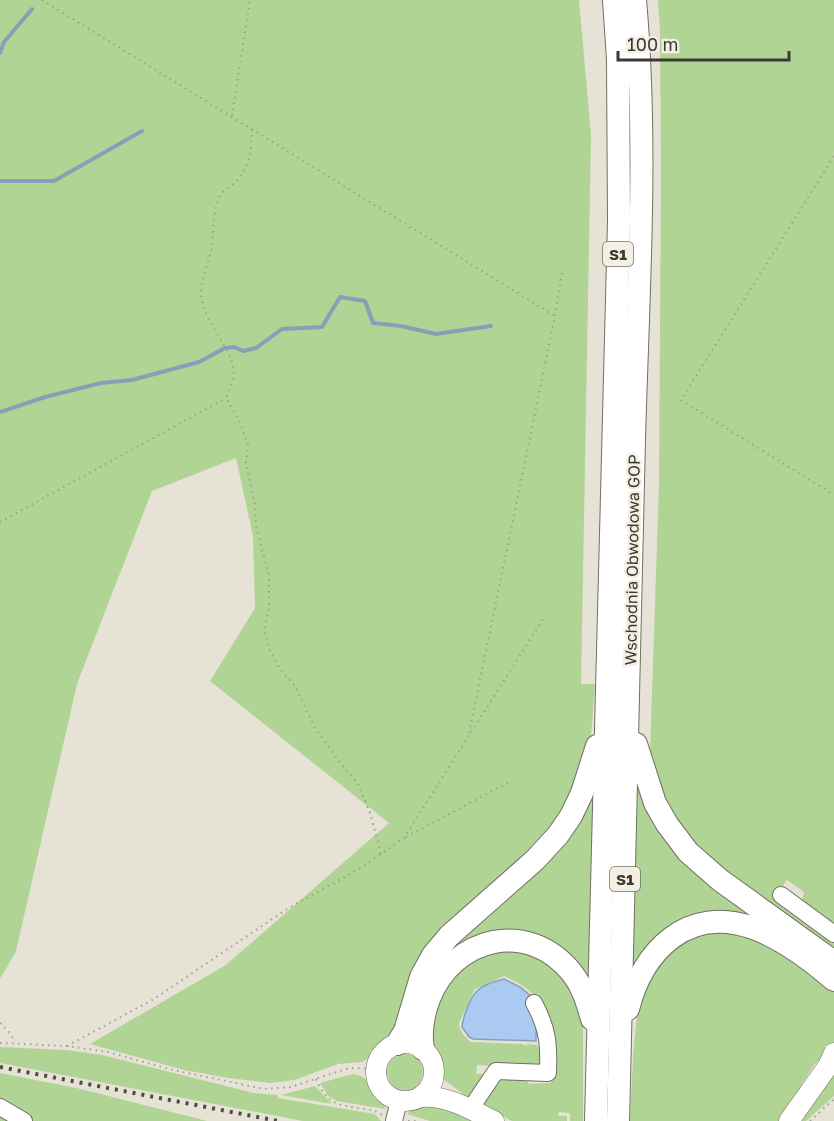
<svg xmlns="http://www.w3.org/2000/svg" width="834" height="1121" font-family="'Golos Text',sans-serif">
  <style>
    .green { fill: #afd494 }
    .water { fill: #aacaf2; stroke: #899fb9; stroke-width: 1.5 }
    .lines { fill: none; stroke-linecap: round; stroke-linejoin: round }
    .stream { stroke: #899fb9; stroke-width: 4 }
    .minor-casing { stroke: #736e64; stroke-width: 18 }
    .major-casing { stroke: #736e64; stroke-width: 21 }
    .highway-casing { stroke: #736e64; stroke-width: 24 }
    .path { stroke: #a19e94; stroke-width: 2; stroke-dasharray: 1.5 4.5; stroke-linecap: butt }
    .minor { stroke: #fff; stroke-width: 16 }
    .major { stroke: #fff; stroke-width: 20 }
    .highway { stroke: #fff; stroke-width: 22 }
    .rail { stroke: #4d4b45; stroke-width: 4; stroke-dasharray: 3 6; stroke-linecap: butt }
    .labels { text-anchor: middle; dominant-baseline: central; stroke-width: 5; stroke-linejoin: round; paint-order: stroke }
    .shield { fill: #f4efe3; stroke: #737069; stroke-width: 1.5 }
    .shield-label { font-size: 15px; font-weight: bold; fill: #3c3a35 }
    .street-label { font-size: 16px; fill: #3c3a35; stroke: #f4efe3 }
  </style>
  <rect width="100%" height="100%" fill="#e7e2d6"/>
  <!-- green -->
  <g class="green">
    <path d="M 0,0 L 579,0 L 591,135 L 581,684 L 595,684 L 591,737 L 564,817 L 449,929 L 393,1039 L 374,1055 L 362,1062 L 338,1064 L 294,1080 L 270,1083 L 229,1078 L 184,1070 L 90,1044 L 226,965 L 389,823 L 210,681 L 255,608 L 253,536 L 236,458 L 152,491 L 77,684 L 16,951 L 0,979 Z"/>
    <path d="M 658,0 L 834,0 L 834,927 L 804,905 L 802,900 L 804,892 L 787,880 L 775,897 L 834,940 L 834,955 L 721,873 L 671,819 L 650,752 L 659,484 L 661,175 L 660,30 Z"/>
    <path d="M 637,773 L 649,805 L 793,939 L 723,916 L 630,975 Z"/>
    <path d="M 595,783 L 589,986 L 529,937 L 431,971 Z"/>
    <path d="M 700,932 L 750,934 L 834,987 L 834,1042 L 828,1051 L 815,1064 L 801,1085 L 799,1097 L 781,1121 L 630,1121 L 633,1057 L 639,994 L 656,961 Z"/>
    <path d="M 525,950 L 566,977 L 583,1024 L 583,1121 L 570,1121 L 570,1113 L 559,1112 L 558,1116 L 567,1116 L 567,1121 L 512,1121 L 479,1104 L 501,1077 L 527,1079 L 529,1084 L 551,1083 L 551,1058 L 556,1054 C 555,1016 540,991 504,976 L 475,989 L 459,1023 C 459,1030 465,1038 471,1042 L 522,1044 L 527,1046 L 527,1044 L 537,1045 L 542,1053 L 545,1067 L 477,1065 L 476,1074 L 489,1074 L 470,1099 L 443,1079 L 436,1059 L 429,1047 L 437,997 L 476,955 Z"/>
    <path d="M 0,1047 L 67,1050 L 102,1055 L 254,1093 L 278,1095 L 278,1098 L 375,1114 L 381,1121 L 303,1121 L 0,1063 Z"/>
    <circle cx="405" cy="1072" r="18"/>
    <path d="M 834,1071 L 834,1096 L 806,1121 L 798,1121 Z"/>
    <path d="M 0,1073 L 81,1089 L 207,1121 L 0,1121 Z"/>
    <path d="M 353,1074 C 370,1076 382,1094 385,1109 L 337,1101 L 328,1096 L 320,1083 Z"/>
    <path d="M 315,1086 L 332,1104 L 281,1095 Z"/>
    <path d="M 428,1103 L 477,1121 L 430,1121 L 407,1114 L 416,1105 Z"/>
  </g>
  <!-- water -->
  <path class="water" d="M 504,979 L 520,987 L 537,1001 L 536,1041 L 473,1039 L 469,1037 L 462,1027 C 463,1017 470,998 477,991 C 483,984 496,981 504,979 Z"/>
  <g class="lines">
    <!-- stream -->
    <g class="stream">
      <path d="M 0,53 L 4,42 L 32,9"/>
      <path d="M 0,181 L 54,181 L 142,131"/>
      <path d="M 0,412 L 45,397 L 101,383 L 132,380 L 199,362 L 225,348 L 234,347 L 243,351 L 256,348 L 282,329 L 322,327 L 340,297 L 365,301 L 373,323 L 401,326 L 436,334 L 491,326"/>
    </g>
    <defs>
      <g id="minor">
        <path d="M 781,895 L 834,934"/>
        <path d="M 0,1107 L 24,1121"/>
        <path d="M 471,1108 L 496,1071 L 548,1073 C 549,1044 548,1029 534,1003"/>
        <path d="M 394,1121 L 399,1101"/>
      </g>
      <g id="major">
        <circle cx="405" cy="1072" r="29"/>
        <path d="M 421,1097 C 447,1095 472,1110 494,1121"/>
        <path d="M 789,1121 L 828,1066 L 834,1053"/>
      </g>
      <g id="highway">
        <path d="M 636,744 L 655,803 L 667,824 L 688,852 L 720,880 L 834,962"/>
        <path d="M 628,1009 C 643,950 688,905 753,928 C 781,938 811,960 834,980"/>
        <path d="M 397,1044 L 405,1031 L 421,977 L 433,955 L 449,936 L 535,860 L 558,835 L 571,816 L 582,793 L 597,746"/>
        <path d="M 423,1049 C 420,1032 423,1015 429,999 C 453,937 528,918 572,973 C 583,987 587,1002 592,1019"/>
        <path d="M 596,1121 L 619,221 L 618,59 L 614,0"/>
        <path d="M 618,1121 C 624,894 629,667 634,439 C 638,294 648,146 635,0"/>
      </g>
    </defs>
    <!-- minor casing -->
    <use href="#minor" class="minor-casing"/>
    <!-- major casing -->
    <use href="#major" class="major-casing"/>
    <!-- highway casing -->
    <use href="#highway" class="highway-casing"/>
    <!-- path -->
    <g class="path">
      <path d="M 42,0 L 555,316"/>
      <path d="M 232,116 L 250,0"/>
      <path d="M 252,129 C 250,153 252,162 237,181 C 232,186 223,190 220,196 C 212,212 214,234 211,251 C 208,265 202,277 201,291 C 201,326 239,349 233,380 C 231,386 228,392 226,398 L 239,420 L 248,445 L 246,462 L 255,506 L 256,526 L 269,576 L 269,610 L 264,630 L 270,651 L 280,669 L 295,686 L 315,728 L 341,764 L 358,784 L 370,813 L 381,854"/>
      <path d="M 834,156 L 681,400 L 834,495"/>
      <path d="M 0,522 L 226,398"/>
      <path d="M 469,733 L 555,316 L 563,268"/>
      <path d="M 406,837 L 509,782"/>
      <path d="M 0,1023 L 11,1034 L 14,1042"/>
      <path d="M 0,1043 L 67,1046 L 108,1052 L 169,1069 L 264,1089 L 291,1087 L 349,1068 L 376,1069"/>
      <path d="M 67,1046 L 154,999 L 287,909 L 359,869 L 404,838 L 545,616"/>
      <path d="M 316,1079 C 327,1105 338,1105 364,1109 C 371,1110 377,1111 382,1115"/>
      <path d="M 408,1121 L 419,1121"/>
      <path d="M 810,1121 L 834,1099"/>
    </g>
    <!-- minor -->
    <use href="#minor" class="minor"/>
    <!-- major -->
    <use href="#major" class="major"/>
    <!-- highway -->
    <use href="#highway" class="highway"/>
    <!-- rail -->
    <path class="rail" d="M 0,1067 L 278,1121"/>
  </g>
  <g class="labels">
    <!-- shield labels -->
    <g class="shield">
      <rect x="603" y="242" width="30" height="24" rx="4.5"/>
      <rect x="610" y="867" width="30" height="24" rx="4.5"/>
    </g>
    <g class="shield-label">
      <text x="618" y="254">S1</text>
      <text x="625" y="879">S1</text>
    </g>
    <!-- street labels -->
    <g class="street-label">
      <text transform="translate(632 560) rotate(-89)">Wschodnia Obwodowa GOP</text>
    </g>
  </g>
  <!-- scale -->
  <path d="M618 51v9h171v-9" fill="none" stroke="#3c3a35" stroke-width="3"/>
  <text x="627" y="51" font-size="18" fill="#3c3a35" stroke="#f4efe3" stroke-width="4.5" paint-order="stroke">100 m</text>
</svg>
